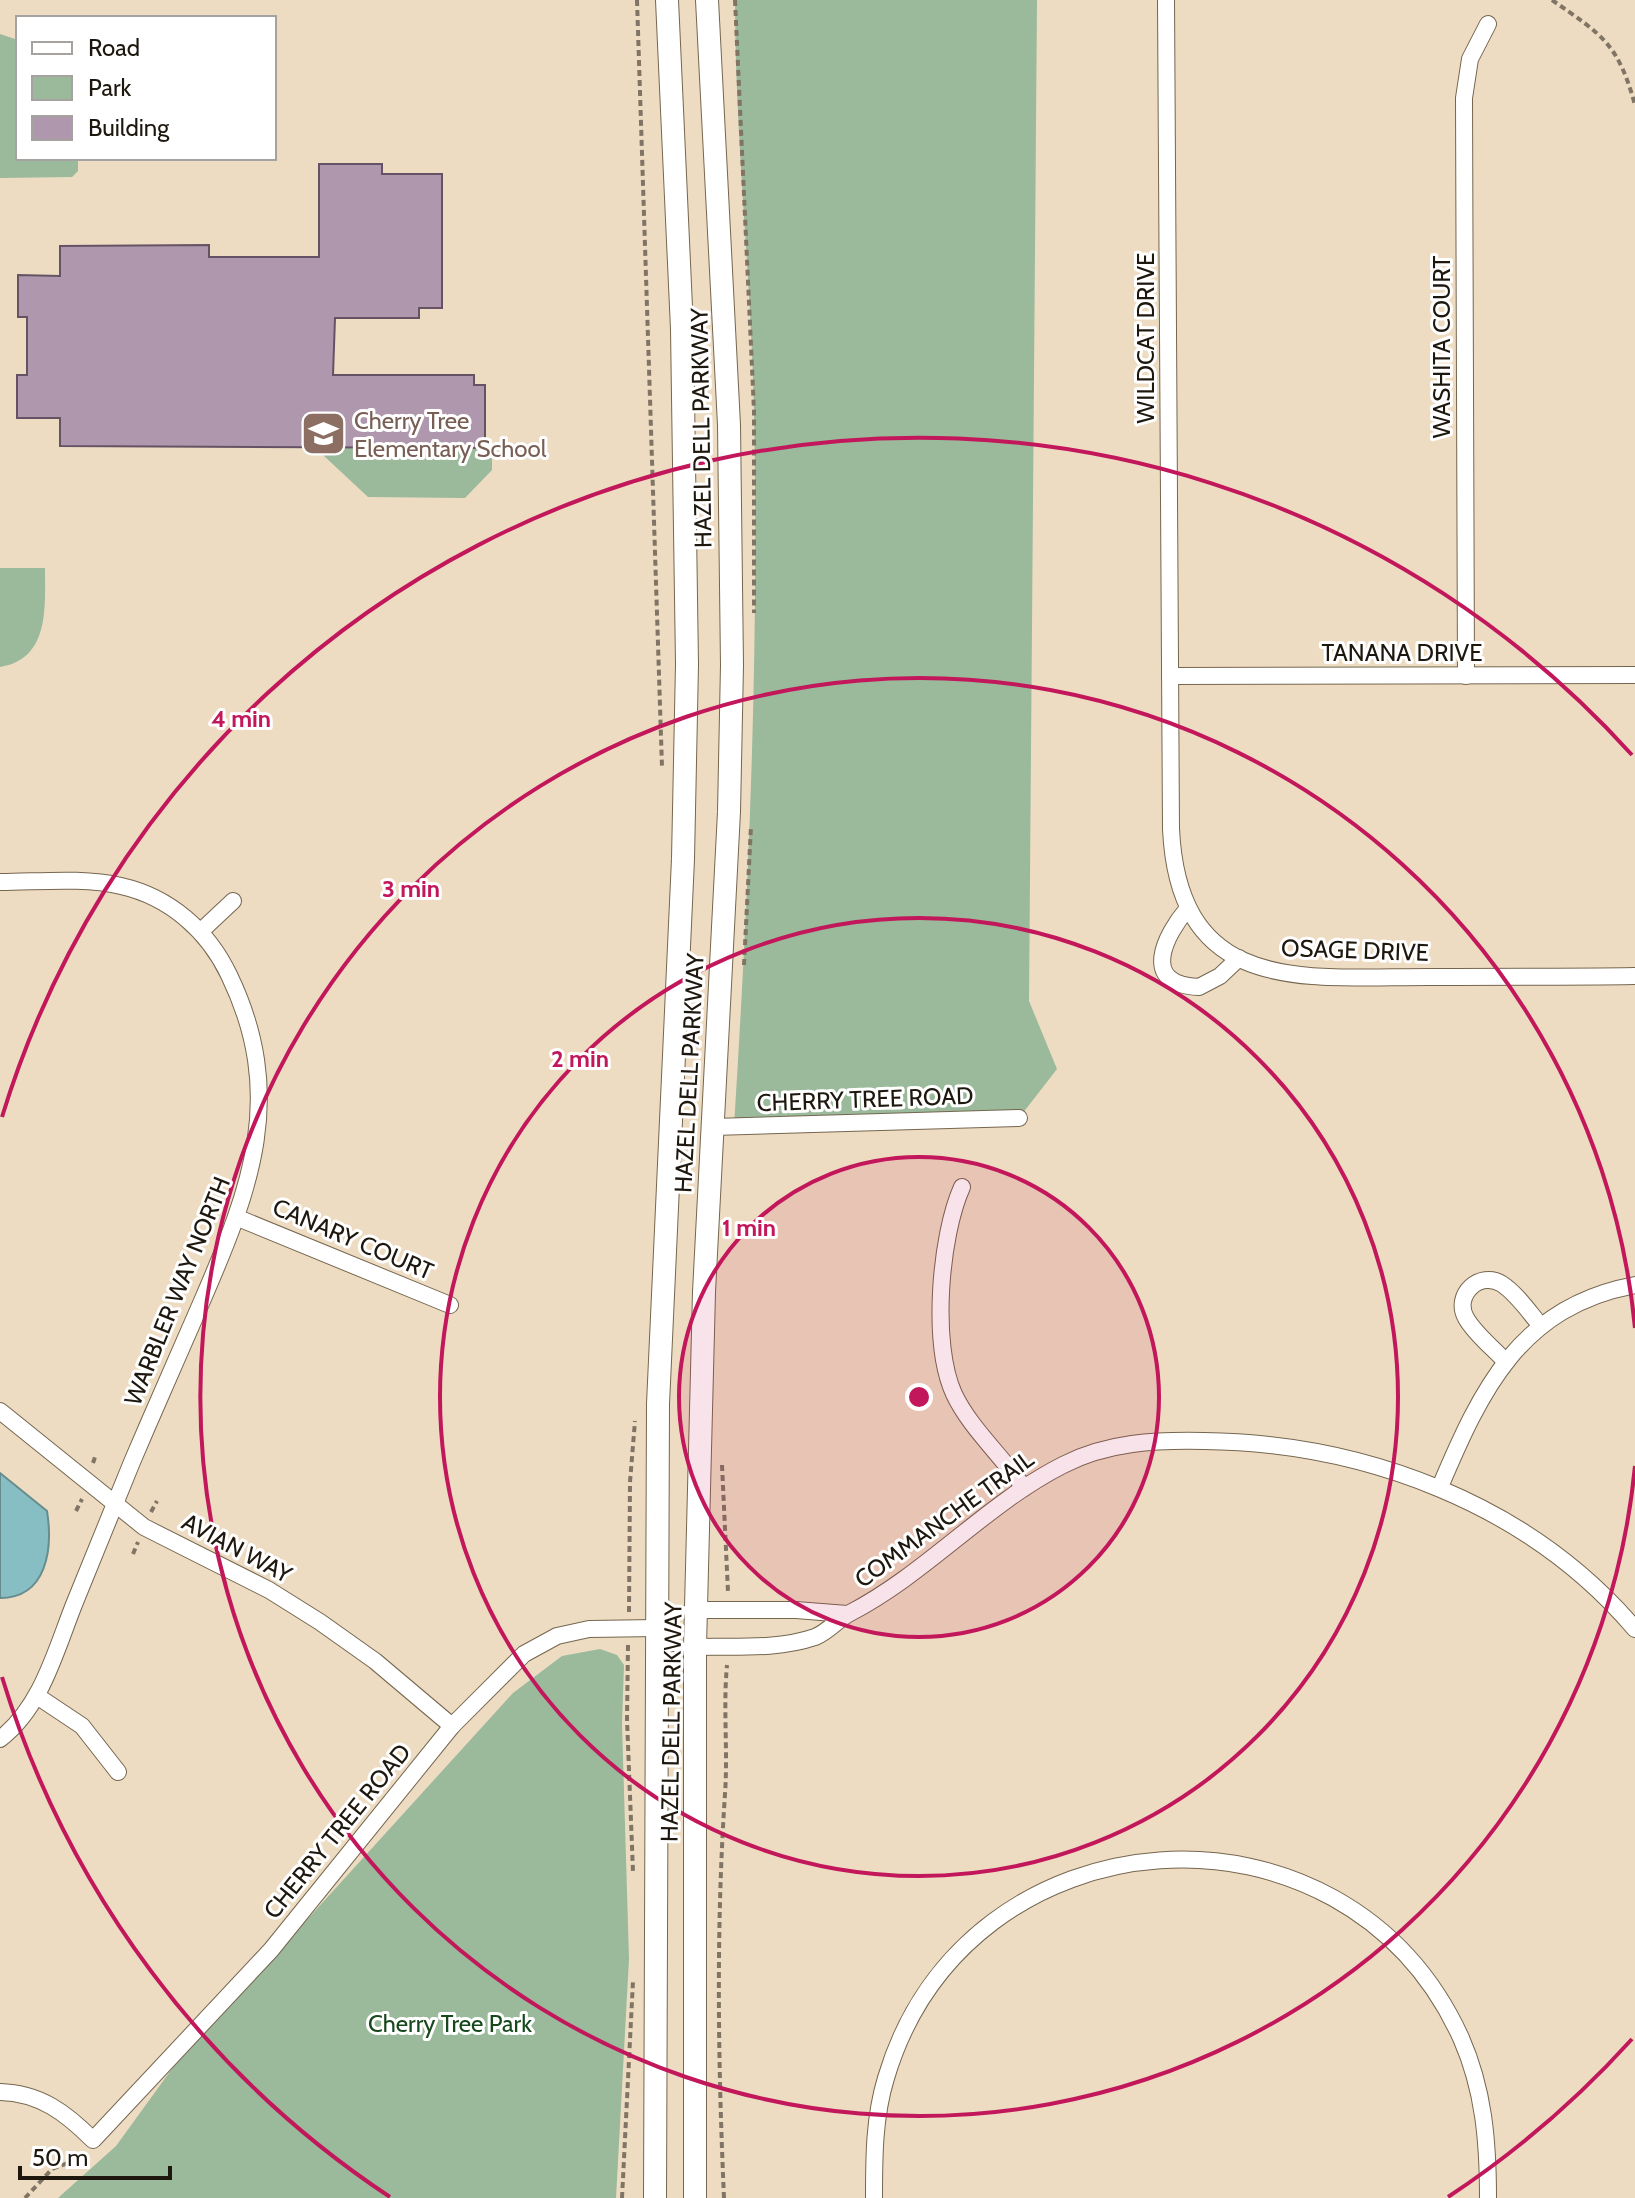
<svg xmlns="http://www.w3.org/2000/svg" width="1635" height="2198" font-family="Cabin,sans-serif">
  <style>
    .green { fill: #9bb99b }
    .water { fill: #86bec4; stroke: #668c8d; stroke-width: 2 }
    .building { fill: #af98ad; stroke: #665265; stroke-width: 2 }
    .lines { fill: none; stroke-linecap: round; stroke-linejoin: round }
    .lane-casing { stroke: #75664f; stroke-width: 10 }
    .street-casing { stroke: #75664f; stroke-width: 18 }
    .secondary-casing { stroke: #75664f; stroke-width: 24 }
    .path { stroke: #807564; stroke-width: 4; stroke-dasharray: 6 4; stroke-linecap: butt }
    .lane { stroke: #fff; stroke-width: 8 }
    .street { stroke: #fff; stroke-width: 16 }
    .secondary { stroke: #fff; stroke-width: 22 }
    .ring { fill: none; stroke: #c2185b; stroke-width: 4 }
    .labels { text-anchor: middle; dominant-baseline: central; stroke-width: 6; stroke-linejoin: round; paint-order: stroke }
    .street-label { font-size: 24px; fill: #1d170e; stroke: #fff }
    .education-label { font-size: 24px; fill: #785e54; stroke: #fff; text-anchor: start }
    .park-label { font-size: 24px; fill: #17481c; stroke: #fff }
    .centre { fill: #c2185b; stroke: #fff; stroke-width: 4 }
    .ring-label { font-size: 24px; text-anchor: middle; font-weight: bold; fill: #c2185b; stroke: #fff; stroke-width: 6; stroke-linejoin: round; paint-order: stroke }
  </style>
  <rect width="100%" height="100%" fill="#eddcc2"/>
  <!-- green -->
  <g class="green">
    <path d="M 735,0 L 1037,0 L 1029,1001 L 1057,1069 L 1019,1118 L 734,1126 C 749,888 759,650 754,412 C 751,274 735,137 735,0 Z"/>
    <path d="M 0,34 L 18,40 L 18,158 L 78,158 L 78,171 L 72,177 L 0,178 Z"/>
    <path d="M 324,448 L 485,448 L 485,453 L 492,453 L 492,470 L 465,498 L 368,497 L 323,455 Z"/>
    <path d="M 0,568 L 45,568 C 45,607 50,659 0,667 Z"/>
    <path d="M 600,1649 L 617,1655 L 624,1665 L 622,1724 L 629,1959 L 616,2198 L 58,2198 L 116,2146 L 174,2066 L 513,1693 L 562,1656 Z"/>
  </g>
  <!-- water -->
  <path class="water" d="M 0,1473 L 47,1511 C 53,1549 47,1598 0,1598 Z"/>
  <!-- building -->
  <path class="building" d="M 319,164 L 382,164 L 382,174 L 442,174 L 442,308 L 419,308 L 419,318 L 335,318 L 333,375 L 474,375 L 474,385 L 485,385 L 485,448 L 60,446 L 60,418 L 17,418 L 17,375 L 27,375 L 27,317 L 18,317 L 18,275 L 60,276 L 60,246 L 209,245 L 209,257 L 319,257 Z"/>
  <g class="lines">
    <defs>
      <g id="lane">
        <path d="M 659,1611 L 693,1610"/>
        <path d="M 661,1647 L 691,1647"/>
      </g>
      <g id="street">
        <path d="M 1166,0 L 1171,829 C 1179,996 1304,977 1428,977 C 1497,977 1566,977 1635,976"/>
        <path d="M 1170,676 L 1635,675"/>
        <path d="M 1466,676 L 1464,98 L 1470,59 L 1488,24"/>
        <path d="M 0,882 C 39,882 82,877 121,886 C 170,897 208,931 229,975 C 287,1095 251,1188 202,1301 C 179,1354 155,1408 132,1462 C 113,1509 94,1556 75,1602 C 56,1649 42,1707 0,1739"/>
        <path d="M 1188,908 C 1165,935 1139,985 1199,987 L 1220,976 L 1239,958"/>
        <path d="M 201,931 L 233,901"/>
        <path d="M 713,1127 L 1019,1118"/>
        <path d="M 962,1187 C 940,1236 931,1344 954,1394 C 970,1428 1003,1457 1024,1488"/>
        <path d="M 238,1218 L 450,1305"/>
        <path d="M 1504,1360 C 1492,1347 1475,1334 1466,1318 C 1453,1295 1480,1270 1502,1284 C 1517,1294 1529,1312 1541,1326"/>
        <path d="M 0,1411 L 144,1527 L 269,1590 L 320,1622 L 375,1661 L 452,1726"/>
        <path d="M 1440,1487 C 1481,1390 1520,1306 1635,1285"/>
        <path d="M 698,1610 L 796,1610 L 847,1614"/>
        <path d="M 695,1647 C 735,1646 777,1650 815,1637 C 828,1632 838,1619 850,1613 C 927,1573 986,1504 1063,1465 C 1107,1442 1156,1440 1204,1441 C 1365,1443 1529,1504 1635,1629"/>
        <path d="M 37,1696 L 82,1726 L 118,1772"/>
        <path d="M 0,2092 C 40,2093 66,2113 93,2140 L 271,1950 L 452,1726 L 524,1654 L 557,1636 L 589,1629 L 657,1628"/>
        <path d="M 874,2198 C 874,2158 874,2117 886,2078 C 966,1808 1344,1781 1461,2038 C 1484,2090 1488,2142 1488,2198"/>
      </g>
      <g id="secondary">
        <path d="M 655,2198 L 658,1404 L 683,859 L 687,664 L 682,329 L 667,0"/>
        <path d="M 695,2198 L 695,1647 L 704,1292 L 729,812 L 732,665 L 729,425 L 707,0"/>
      </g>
    </defs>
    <!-- lane casing -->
    <use href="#lane" class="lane-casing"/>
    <!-- street casing -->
    <use href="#street" class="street-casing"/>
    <!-- secondary casing -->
    <use href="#secondary" class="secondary-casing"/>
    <!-- path -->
    <g class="path">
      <path d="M 637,0 L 662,767"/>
      <path d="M 735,0 L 754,411 L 754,613"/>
      <path d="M 1552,0 C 1602,35 1618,43 1635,105"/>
      <path d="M 744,965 L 751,826"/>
      <path d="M 93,1463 L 96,1454"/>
      <path d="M 722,1465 L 728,1592"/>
      <path d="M 76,1511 L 82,1499"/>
      <path d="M 151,1512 L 157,1501"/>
      <path d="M 133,1554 L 138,1542"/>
      <path d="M 629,1612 L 630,1482 L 635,1421"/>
      <path d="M 628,1645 L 627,1719 L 633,1872"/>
      <path d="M 25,2198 L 52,2169 L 86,2156"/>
      <path d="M 622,2198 L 633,1981"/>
      <path d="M 724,2198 C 718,2063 716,1928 725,1794 C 728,1751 723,1708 727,1665"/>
    </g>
    <!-- lane -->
    <use href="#lane" class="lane"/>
    <!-- street -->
    <use href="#street" class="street"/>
    <!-- secondary -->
    <use href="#secondary" class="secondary"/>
  </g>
  <!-- distance rings -->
  <circle cx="919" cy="1397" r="240" fill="#c2185b" fill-opacity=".12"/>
  <g class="ring">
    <circle cx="919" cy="1397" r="240"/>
    <circle cx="919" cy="1397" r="479"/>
    <path d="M1635 1466A719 719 0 1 1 1635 1328"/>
    <path d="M1632 2039A959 959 0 0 1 1448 2197M390 2197A959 959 0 0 1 2 1677M2 1117A959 959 0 0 1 1632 755"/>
  </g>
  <!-- icons -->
  <defs>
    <symbol id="school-square" viewBox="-11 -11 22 22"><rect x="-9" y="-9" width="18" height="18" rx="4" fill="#8d6e63" stroke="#fff"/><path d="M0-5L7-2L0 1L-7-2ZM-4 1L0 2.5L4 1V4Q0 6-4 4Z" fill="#fff"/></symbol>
  </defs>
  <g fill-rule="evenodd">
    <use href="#school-square" x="298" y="408" width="51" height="51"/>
  </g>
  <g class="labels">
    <!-- street labels -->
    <g class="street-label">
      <text transform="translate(1145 338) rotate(-90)">WILDCAT DRIVE</text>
      <text transform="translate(1441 347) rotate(-90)">WASHITA COURT</text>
      <text transform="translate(701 428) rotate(-91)">HAZEL DELL PARKWAY</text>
      <text x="1402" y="652">TANANA DRIVE</text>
      <text transform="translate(1355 950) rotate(2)">OSAGE DRIVE</text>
      <text transform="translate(689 1073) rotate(-87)">HAZEL DELL PARKWAY</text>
      <text transform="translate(865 1099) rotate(-2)">CHERRY TREE ROAD</text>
      <text transform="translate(353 1239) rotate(23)">CANARY COURT</text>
      <text transform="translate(177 1291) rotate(-68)">WARBLER WAY NORTH</text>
      <text transform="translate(944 1519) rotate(-36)">COMMANCHE TRAIL</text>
      <text transform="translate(237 1548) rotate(28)">AVIAN WAY</text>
      <text transform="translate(671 1722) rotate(-89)">HAZEL DELL PARKWAY</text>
      <text transform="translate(337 1831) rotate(-51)">CHERRY TREE ROAD</text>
    </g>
    <!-- education labels -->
    <g class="education-label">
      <text x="354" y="420">Cherry Tree<tspan x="354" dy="28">Elementary School</tspan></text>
    </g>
    <!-- park labels -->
    <g class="park-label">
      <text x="450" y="2023">Cherry Tree Park</text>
    </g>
  </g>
  <circle cx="919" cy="1397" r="12" class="centre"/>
  <g class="ring-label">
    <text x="241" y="727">4 min</text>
    <text x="411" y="897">3 min</text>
    <text x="580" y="1067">2 min</text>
    <text x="749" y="1236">1 min</text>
  </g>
  <!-- legend -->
  <rect x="16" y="16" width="260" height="144" fill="#ffffff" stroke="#a5a29f" stroke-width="2"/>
  <rect x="32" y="42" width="40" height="12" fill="#ffffff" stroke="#a5a29f" stroke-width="2"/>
  <text x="88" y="56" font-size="24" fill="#1d170e">Road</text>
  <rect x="32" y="76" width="40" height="24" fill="#9bb99b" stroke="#a5a29f" stroke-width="2"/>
  <text x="88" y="96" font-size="24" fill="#1d170e">Park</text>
  <rect x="32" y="116" width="40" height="24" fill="#af98ad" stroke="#a5a29f" stroke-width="2"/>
  <text x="88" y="136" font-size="24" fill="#1d170e">Building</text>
  <!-- scale -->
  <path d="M20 2166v12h150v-12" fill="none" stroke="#1d170e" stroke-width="4"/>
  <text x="32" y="2166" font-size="24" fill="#1d170e" stroke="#ffffff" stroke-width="6" paint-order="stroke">50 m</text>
</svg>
